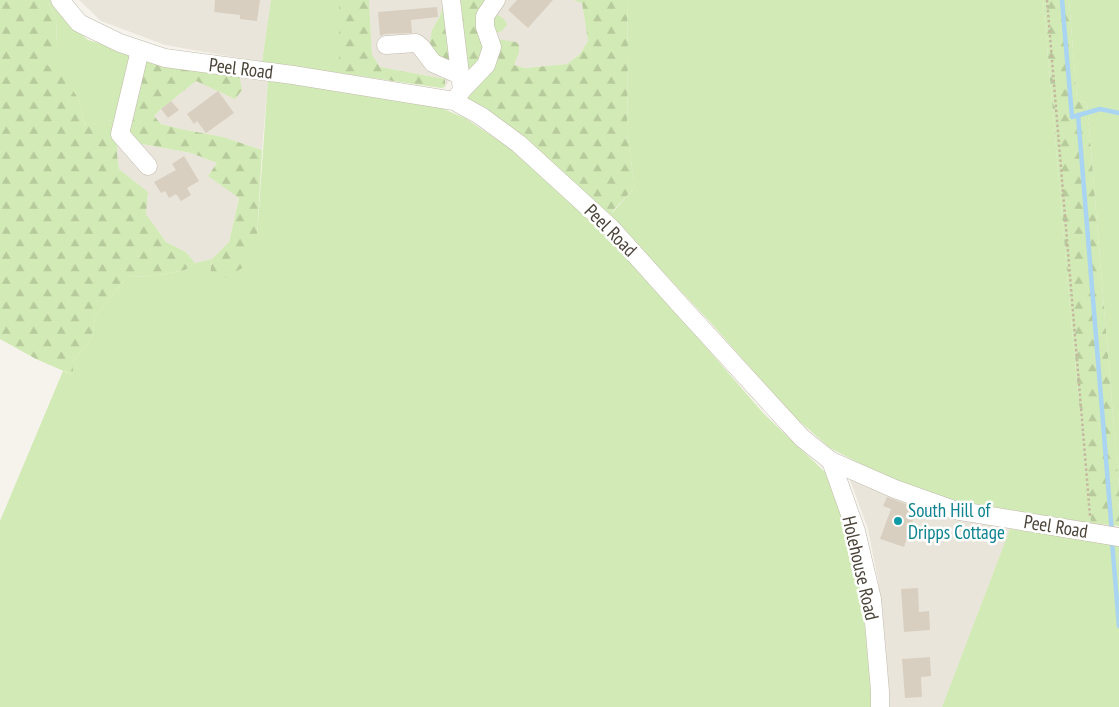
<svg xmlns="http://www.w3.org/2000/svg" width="1119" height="707" font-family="'PT Sans Narrow',sans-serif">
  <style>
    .residential { fill: #eae5da }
    .green { fill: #d2eab5 }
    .forest { fill: url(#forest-firs) }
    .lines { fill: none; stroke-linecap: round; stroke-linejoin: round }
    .stream { stroke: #a9d4f2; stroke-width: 4.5 }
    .building { fill: #d8cfc1 }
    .minor-casing { stroke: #c2bbae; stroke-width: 19 }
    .path { stroke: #c4b79f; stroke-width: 2.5; stroke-dasharray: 2.5 2.5; stroke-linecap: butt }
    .minor { stroke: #fff; stroke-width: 18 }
    .culture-dot { fill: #0f9aa8; stroke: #fff; stroke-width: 2 }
    .labels { text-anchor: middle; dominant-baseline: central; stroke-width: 5; stroke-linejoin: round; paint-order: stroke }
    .street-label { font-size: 19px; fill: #4b4439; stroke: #fff }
    .culture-label { font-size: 19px; fill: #0d838f; stroke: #fff; text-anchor: start }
  </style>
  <defs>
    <pattern id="forest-firs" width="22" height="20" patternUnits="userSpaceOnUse" patternTransform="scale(1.25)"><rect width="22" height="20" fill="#d2eab5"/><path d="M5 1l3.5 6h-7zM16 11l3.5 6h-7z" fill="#b6ca9c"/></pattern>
  </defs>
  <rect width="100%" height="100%" fill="#f6f3ec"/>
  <!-- residential -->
  <g class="residential">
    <path d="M 79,0 L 271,0 L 262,62 L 165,45 L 101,21 Z"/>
    <path d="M 369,0 L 445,0 L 440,16 L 432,30 L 456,71 L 445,87 L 445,79 L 380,67 L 372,56 Z"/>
    <path d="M 487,0 L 573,0 L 582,3 L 588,41 L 580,54 L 567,64 L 525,68 L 514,65 L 519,53 L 483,37 Z"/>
    <path d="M 239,74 L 268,80 L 262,150 L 223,137 L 181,129 L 161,124 L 154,116 L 161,109 L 196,81 L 235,98 Z"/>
    <path d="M 118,136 L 137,143 L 191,153 L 217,163 L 208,176 L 239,197 L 229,242 L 212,259 L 195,263 L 186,252 L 166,242 L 146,214 L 148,192 L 119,169 L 117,154 Z"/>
    <path d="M 849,477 L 1011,527 L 942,707 L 887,707 L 885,661 L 878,580 L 868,529 Z"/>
  </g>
  <!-- green -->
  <g class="green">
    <path d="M 47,0 L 50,0 L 68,23 L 88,40 L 133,53 L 118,119 L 86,125 L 84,122 L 78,98 L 46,65 L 57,45 L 56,18 Z"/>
    <path d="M 271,0 L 339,0 L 339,73 L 262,62 Z"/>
    <path d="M 627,0 L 1043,0 L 1072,330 L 1091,523 L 946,500 L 886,477 L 830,448 L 790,413 L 711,323 L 606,212 L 613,212 L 635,187 L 627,133 L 628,51 Z"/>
    <path d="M 1069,0 L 1119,0 L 1119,488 L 1087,103 L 1077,100 Z"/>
    <path d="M 498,15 C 503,18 505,19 507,25 L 502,31 L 496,33 L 490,22 L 493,17 Z"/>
    <path d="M 268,80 L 434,105 L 465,118 L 516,152 L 626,255 L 764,414 L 826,473 L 838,504 L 857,555 L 872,691 L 873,707 L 0,707 L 0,521 L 63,371 L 73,375 L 73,361 L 92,338 L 95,317 L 127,277 L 153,276 L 185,270 L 195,263 L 212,259 L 210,274 L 257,236 Z"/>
    <path d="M 1010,529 L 1119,544 L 1119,707 L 942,707 Z"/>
  </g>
  <!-- forest -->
  <g class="forest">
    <path d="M 0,0 L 47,0 L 56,18 L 57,45 L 47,65 L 64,78 L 78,98 L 84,122 L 85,125 L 118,119 L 117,154 L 119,169 L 148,192 L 146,214 L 166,242 L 186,252 L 195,263 L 185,270 L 153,276 L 127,277 L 95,317 L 92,338 L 73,361 L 73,375 L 36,359 L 0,339 Z"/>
    <path d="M 339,0 L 369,0 L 372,55 L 380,67 L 445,79 L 445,87 L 441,88 L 339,73 Z"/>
    <path d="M 445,0 L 460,70 L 437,65 L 430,43 L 432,30 L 440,16 Z"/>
    <path d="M 459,0 L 487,0 L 483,37 L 516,42 L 519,45 L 519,53 L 514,65 L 525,68 L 567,64 L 580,54 L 588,41 L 582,3 L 573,0 L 627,0 L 628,51 L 627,133 L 635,187 L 612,212 L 606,212 L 517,131 L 468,99 Z"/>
    <path d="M 1043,0 L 1069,0 L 1077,100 L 1087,103 L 1119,488 L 1119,526 L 1091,523 L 1072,330 Z"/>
    <path d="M 145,60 L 239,74 L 242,90 L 235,99 L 196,81 L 161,109 L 154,116 L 161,124 L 181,129 L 223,137 L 262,150 L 257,236 L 244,267 L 216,283 L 210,274 L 212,259 L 229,242 L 239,198 L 208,176 L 217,163 L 191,153 L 137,143 L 127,132 Z"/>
  </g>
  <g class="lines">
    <!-- stream -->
    <g class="stream">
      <path d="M 1062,0 L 1072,117 L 1100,109 L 1119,113"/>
      <path d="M 1078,115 L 1112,533"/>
      <path d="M 1112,541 L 1119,626"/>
    </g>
  </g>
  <!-- building -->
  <g class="building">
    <path d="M 215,0 L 260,0 L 257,21 L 240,19 L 240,15 L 214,12 Z"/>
    <path d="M 517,0 L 553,0 L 528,28 L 508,10 Z"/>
    <path d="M 437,7 L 438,17 L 411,20 L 412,33 L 385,34 L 380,36 L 378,12 Z"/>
    <path d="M 218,91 L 234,113 L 206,133 L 197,121 L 194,124 L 187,114 Z"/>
    <path d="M 171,101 L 179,110 L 168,118 L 161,109 Z"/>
    <path d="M 184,156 L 199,181 L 187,188 L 191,195 L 181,201 L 176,194 L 169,198 L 165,191 L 161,193 L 154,182 L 176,170 L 172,164 Z"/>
    <path d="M 887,497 L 917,508 L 904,547 L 880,539 L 891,509 L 883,506 Z"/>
    <path d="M 918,588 L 919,612 L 929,611 L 930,630 L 904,632 L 901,589 Z"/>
    <path d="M 930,657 L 931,676 L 921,677 L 922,697 L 905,698 L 902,659 Z"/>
  </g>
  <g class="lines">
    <defs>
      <g id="minor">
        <path d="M 60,0 L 79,23 L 120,43 L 165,58 L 293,75 L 454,101 L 481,116 L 519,144 L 612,229 L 683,308 L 802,438 L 831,461 L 895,489 L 954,510 L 1119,537"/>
        <path d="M 451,0 L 462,90 L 457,97"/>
        <path d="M 386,45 L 416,43 L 421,47 L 433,63 L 460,75"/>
        <path d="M 140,50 L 120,134 L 148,166"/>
        <path d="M 462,90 L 486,65 L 492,47 L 485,27 L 485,16 L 496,0"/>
        <path d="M 831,461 L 856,531 L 872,599 L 880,691 L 880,707"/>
      </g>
    </defs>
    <!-- minor casing -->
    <use href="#minor" class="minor-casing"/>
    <!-- path -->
    <path class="path" d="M 1047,0 L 1090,516"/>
    <!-- minor -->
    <use href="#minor" class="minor"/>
  </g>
  <!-- markers -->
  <circle class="culture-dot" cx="898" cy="521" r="5"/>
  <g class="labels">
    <!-- street labels -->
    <g class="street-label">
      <text transform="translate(241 68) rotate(7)">Peel Road</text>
      <text transform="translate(611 230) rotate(45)">Peel Road</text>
      <text transform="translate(1056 526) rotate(9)">Peel Road</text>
      <text transform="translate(861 568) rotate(77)">Holehouse Road</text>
    </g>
    <!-- culture labels -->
    <g class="culture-label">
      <text x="908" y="510">South Hill of<tspan x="908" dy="22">Dripps Cottage</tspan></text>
    </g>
  </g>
</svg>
